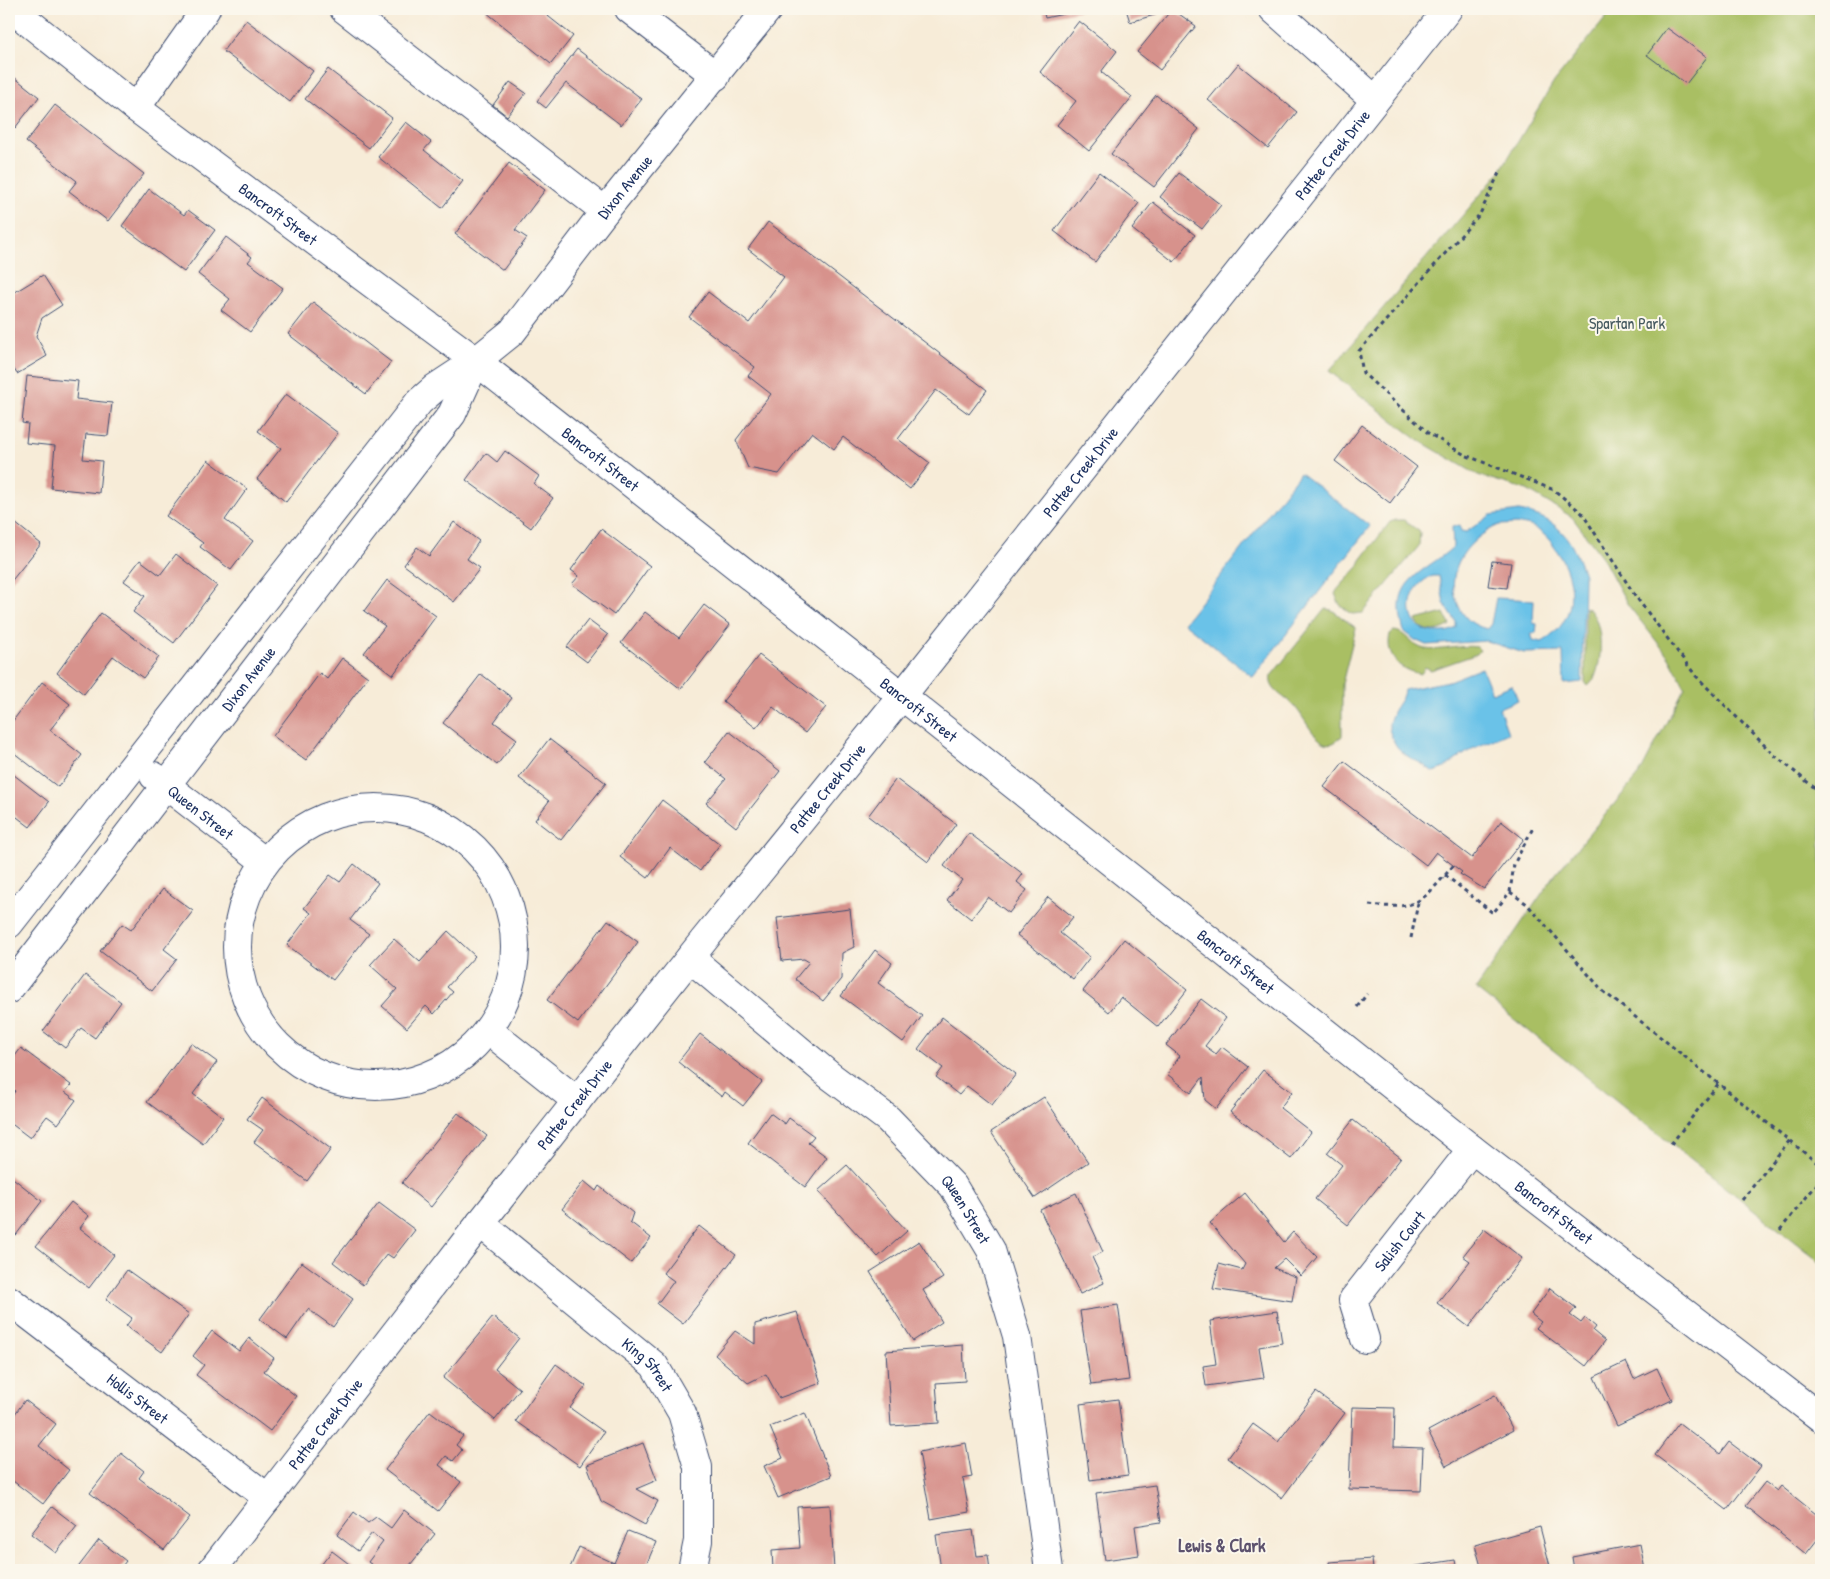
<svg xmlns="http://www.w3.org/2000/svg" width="1830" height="1579" font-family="'Patrick Hand',sans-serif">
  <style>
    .green { fill: #a9bf64; stroke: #627761 }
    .water { fill: #6bc2e8; stroke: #4378a3; fill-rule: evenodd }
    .building { fill: #d7928c }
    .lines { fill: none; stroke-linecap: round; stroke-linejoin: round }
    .minor-casing { stroke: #3c4b70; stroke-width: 30 }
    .path { stroke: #3c4b70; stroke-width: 3; stroke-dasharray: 4 4; stroke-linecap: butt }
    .minor { stroke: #fff; stroke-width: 28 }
    .labels { text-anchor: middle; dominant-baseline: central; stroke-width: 4; stroke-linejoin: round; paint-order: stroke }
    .street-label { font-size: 16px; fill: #1b2f5e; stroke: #fbf7ec }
    .park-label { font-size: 16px; fill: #465a60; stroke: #fbf7ec }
    .neighbourhood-label { font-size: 18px; font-weight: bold; fill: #5d526e; stroke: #fbf7ec }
  </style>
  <rect width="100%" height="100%" fill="#fbf7ec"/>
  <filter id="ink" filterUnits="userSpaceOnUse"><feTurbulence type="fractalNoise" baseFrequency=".02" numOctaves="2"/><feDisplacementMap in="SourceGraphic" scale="10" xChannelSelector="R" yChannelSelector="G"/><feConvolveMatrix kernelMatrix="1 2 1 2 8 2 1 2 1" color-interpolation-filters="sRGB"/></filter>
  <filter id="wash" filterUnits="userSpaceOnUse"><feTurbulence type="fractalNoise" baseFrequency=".0096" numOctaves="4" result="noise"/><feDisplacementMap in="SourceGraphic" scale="20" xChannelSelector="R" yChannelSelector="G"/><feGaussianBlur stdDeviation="1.12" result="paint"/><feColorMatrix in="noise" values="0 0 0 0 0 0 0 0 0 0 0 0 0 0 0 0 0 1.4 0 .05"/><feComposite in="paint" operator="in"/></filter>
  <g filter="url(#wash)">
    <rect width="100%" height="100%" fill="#f7ecd8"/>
    <!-- green -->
    <g class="green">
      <path d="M 1613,9 L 1821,9 L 1821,1263 L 1476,989 L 1554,876 L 1640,773 L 1685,687 L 1669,657 L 1628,605 L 1602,557 L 1572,517 L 1527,490 L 1478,475 L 1418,440 L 1329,371 L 1499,173 L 1554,82 Z"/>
      <path d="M 1396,520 L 1404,520 L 1420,532 L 1419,546 L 1363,613 L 1352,614 L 1340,605 L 1335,594 L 1337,590 L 1358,567 L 1361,560 L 1390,522 Z"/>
      <path d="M 1585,607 C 1606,615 1604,675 1588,686 L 1585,682 Z"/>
      <path d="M 1325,609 L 1332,610 L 1356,628 L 1342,684 L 1342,736 C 1321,761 1307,718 1293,705 C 1284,696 1268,690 1271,676 Z"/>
      <path d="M 1444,613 L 1450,625 C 1439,633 1421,634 1416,620 Z"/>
      <path d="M 1394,631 C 1405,631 1412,647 1425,649 C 1440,652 1460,644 1477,647 L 1480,650 L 1477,654 L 1431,670 L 1425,667 L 1421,674 C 1399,671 1385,656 1390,634 Z"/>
    </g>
    <!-- water -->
    <g class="water">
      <path d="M 1300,473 L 1370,526 L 1253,677 L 1184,623 Z"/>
      <path d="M 1519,511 C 1559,518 1572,539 1584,575 L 1582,682 L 1564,684 L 1563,652 L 1524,653 L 1486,641 L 1426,645 L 1415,640 L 1404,631 C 1388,579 1422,575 1453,547 L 1452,527 L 1460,525 L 1461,531 L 1466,532 L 1491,515 ZM 1499,525 C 1507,525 1517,523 1526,525 C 1536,526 1548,537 1553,545 C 1576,576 1581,620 1542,642 L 1533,640 L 1531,633 L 1536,633 L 1537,624 L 1533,623 L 1534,600 L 1496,598 L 1491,624 L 1487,629 C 1471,625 1463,617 1457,602 C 1444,569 1469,538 1499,525 ZM 1433,576 L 1439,576 L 1444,603 L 1456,622 L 1456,628 C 1449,632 1445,632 1437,632 C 1401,633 1404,585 1433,576 Z"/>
      <path d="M 1482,668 L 1492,693 L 1512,685 L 1518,700 L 1499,708 L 1508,733 L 1472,749 L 1444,768 L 1433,772 C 1418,758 1400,759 1392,737 C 1388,729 1388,723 1392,715 C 1395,705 1403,701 1404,690 L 1449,681 Z"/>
    </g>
    <g id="blocks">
      <!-- building -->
      <g class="building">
        <path d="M 488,9 L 539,9 L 573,36 L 551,64 L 486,12 Z"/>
        <path d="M 1043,9 L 1082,9 L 1082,10 L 1045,18 Z"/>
        <path d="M 1126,9 L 1156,9 L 1158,14 L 1130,22 Z"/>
        <path d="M 1172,9 L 1196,26 L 1160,70 L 1137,52 Z"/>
        <path d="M 246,20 L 313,71 L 290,102 L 223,51 Z"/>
        <path d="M 1079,21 L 1117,51 L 1101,72 L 1132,97 L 1089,151 L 1057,125 L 1076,101 L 1040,72 Z"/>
        <path d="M 1667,28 L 1707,57 L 1686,84 L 1647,55 Z"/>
        <path d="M 577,49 L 642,99 L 621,125 L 566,83 L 546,108 L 537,101 Z"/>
        <path d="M 1238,64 L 1297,112 L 1268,148 L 1208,100 Z"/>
        <path d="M 328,69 L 392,118 L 369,148 L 305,99 Z"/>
        <path d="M 9,73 L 39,97 L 15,128 L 9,123 Z"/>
        <path d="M 510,82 L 526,93 L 507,116 L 493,105 Z"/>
        <path d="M 1156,95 L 1199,129 L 1154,187 L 1111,154 Z"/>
        <path d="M 55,105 L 144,174 L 108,221 L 69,191 L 77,181 L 26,142 Z"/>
        <path d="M 406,122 L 431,142 L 424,150 L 463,181 L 442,208 L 378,157 Z"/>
        <path d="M 509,163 L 545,190 L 515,230 L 527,238 L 503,270 L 455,234 Z"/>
        <path d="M 1099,172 L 1139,203 L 1095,262 L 1054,231 Z"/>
        <path d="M 1179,173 L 1221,205 L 1202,229 L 1160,197 Z"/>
        <path d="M 149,189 L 184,215 L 188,210 L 215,230 L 184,272 L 122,226 Z"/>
        <path d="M 1153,202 L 1195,235 L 1174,262 L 1132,229 Z"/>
        <path d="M 768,222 L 987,390 L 969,414 L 936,390 L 898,439 L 930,463 L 910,489 L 843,437 L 834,449 L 812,432 L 779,474 L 748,468 L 736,440 L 771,394 L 748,376 L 755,367 L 689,317 L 708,292 L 749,323 L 784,277 L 748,249 Z"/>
        <path d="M 226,237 L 252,257 L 248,262 L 283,288 L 250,332 L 221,310 L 230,299 L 198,274 Z"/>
        <path d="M 43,275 L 62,305 L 42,318 L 36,336 L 47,356 L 17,374 L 9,361 L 9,282 L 15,292 Z"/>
        <path d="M 313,302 L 391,362 L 366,394 L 288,334 Z"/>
        <path d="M 27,376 L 78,381 L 76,399 L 112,403 L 108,436 L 86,434 L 83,459 L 102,461 L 99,493 L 51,488 L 55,446 L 26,443 L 28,424 L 22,423 Z"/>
        <path d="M 286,394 L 338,433 L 286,502 L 257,479 L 281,448 L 258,431 Z"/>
        <path d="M 1362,425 L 1417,467 L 1390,503 L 1335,461 Z"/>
        <path d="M 505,451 L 539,476 L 534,484 L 553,498 L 531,528 L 466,480 L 486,453 L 497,462 Z"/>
        <path d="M 208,460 L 247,489 L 225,520 L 253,541 L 231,570 L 200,547 L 203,543 L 166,516 Z"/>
        <path d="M 9,518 L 41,544 L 9,584 Z"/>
        <path d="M 454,522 L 479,541 L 467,559 L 480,568 L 454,602 L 404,565 L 417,547 L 429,556 Z"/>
        <path d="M 601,529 L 650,566 L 614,615 L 572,584 L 579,576 L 571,570 Z"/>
        <path d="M 176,554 L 217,586 L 174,643 L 133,612 L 145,596 L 124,581 L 140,560 L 160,575 Z"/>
        <path d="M 1492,561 L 1511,563 L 1507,588 L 1488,586 Z"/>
        <path d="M 387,580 L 436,616 L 393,675 L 364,653 L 385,626 L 364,611 Z"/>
        <path d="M 704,605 L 730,625 L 681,689 L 621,643 L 645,612 L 679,638 Z"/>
        <path d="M 101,613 L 159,657 L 143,678 L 113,656 L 84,694 L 57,673 Z"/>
        <path d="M 588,620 L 608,635 L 587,662 L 567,647 Z"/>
        <path d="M 759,655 L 826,707 L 805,733 L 773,707 L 756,728 L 723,701 Z"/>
        <path d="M 342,658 L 368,677 L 306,760 L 273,736 L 320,673 L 327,679 Z"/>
        <path d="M 481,674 L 512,698 L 494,722 L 517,739 L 497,765 L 443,723 Z"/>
        <path d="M 42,682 L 70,704 L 50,730 L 82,755 L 58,787 L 9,749 L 9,726 Z"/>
        <path d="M 729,731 L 780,771 L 736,827 L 706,803 L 726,779 L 705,762 Z"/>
        <path d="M 549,739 L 606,783 L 561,840 L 535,820 L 549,801 L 519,778 Z"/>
        <path d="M 1344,761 L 1472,858 L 1501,821 L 1524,839 L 1484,889 L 1460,874 L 1462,872 L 1436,852 L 1426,865 L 1324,787 Z"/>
        <path d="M 9,771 L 49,802 L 30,827 L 9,811 Z"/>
        <path d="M 896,779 L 956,824 L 928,862 L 868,816 Z"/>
        <path d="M 662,800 L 720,844 L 700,871 L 670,848 L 648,878 L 620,857 Z"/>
        <path d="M 969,833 L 1023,874 L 1017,882 L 1027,890 L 1009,913 L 988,897 L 971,919 L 947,900 L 962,880 L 944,866 Z"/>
        <path d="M 354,864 L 378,883 L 350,920 L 369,934 L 333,980 L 287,945 L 311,913 L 304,908 L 330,875 L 340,882 Z"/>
        <path d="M 163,889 L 193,911 L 164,949 L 177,959 L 152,991 L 100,951 L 122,924 L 131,930 Z"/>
        <path d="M 1048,897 L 1073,917 L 1060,933 L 1090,957 L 1073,979 L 1017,935 Z"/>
        <path d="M 850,909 L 854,947 L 842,953 L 841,979 L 823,1001 L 795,979 L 809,962 L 804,959 L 782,961 L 777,918 Z"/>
        <path d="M 608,920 L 638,942 L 578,1023 L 547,1000 Z"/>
        <path d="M 448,931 L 475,956 L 447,987 L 453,992 L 434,1014 L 426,1006 L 407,1028 L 382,1006 L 397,989 L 370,965 L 394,939 L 420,962 Z"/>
        <path d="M 1124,939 L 1187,990 L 1158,1027 L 1121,997 L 1109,1012 L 1083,991 Z"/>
        <path d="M 875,950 L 892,963 L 878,983 L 922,1016 L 903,1042 L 841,996 Z"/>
        <path d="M 85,975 L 121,1002 L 95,1038 L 81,1028 L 65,1048 L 43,1031 Z"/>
        <path d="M 1201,999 L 1226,1018 L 1205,1046 L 1216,1054 L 1222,1047 L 1248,1067 L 1216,1109 L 1205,1100 L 1203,1077 L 1191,1093 L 1167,1074 L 1180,1056 L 1166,1045 Z"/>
        <path d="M 942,1017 L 1016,1074 L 992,1105 L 967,1086 L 959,1095 L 936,1077 L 943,1068 L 918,1049 Z"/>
        <path d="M 700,1034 L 762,1082 L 743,1106 L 725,1092 L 722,1097 L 678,1062 Z"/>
        <path d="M 191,1043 L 217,1062 L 193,1094 L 223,1117 L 203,1144 L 147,1102 Z"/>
        <path d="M 21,1048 L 71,1085 L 65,1092 L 76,1100 L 58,1124 L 47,1116 L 30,1138 L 9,1122 L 9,1100 L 15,1091 L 9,1087 L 9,1064 Z"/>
        <path d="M 1263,1070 L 1292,1092 L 1280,1108 L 1311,1132 L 1291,1159 L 1230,1112 Z"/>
        <path d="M 1044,1097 L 1088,1162 L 1035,1198 L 991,1132 Z"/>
        <path d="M 262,1098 L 331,1149 L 307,1181 L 254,1142 L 263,1130 L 247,1119 Z"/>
        <path d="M 458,1113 L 487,1136 L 431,1207 L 402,1183 Z"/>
        <path d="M 770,1113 L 785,1124 L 789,1118 L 814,1136 L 808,1143 L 827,1157 L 805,1187 L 748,1143 Z"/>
        <path d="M 1353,1120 L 1401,1158 L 1348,1225 L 1315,1199 L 1342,1165 L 1327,1153 Z"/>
        <path d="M 847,1165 L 907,1231 L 878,1257 L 818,1191 Z"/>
        <path d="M 9,1175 L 42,1201 L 16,1235 L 9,1230 Z"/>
        <path d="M 584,1181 L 596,1191 L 599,1186 L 633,1213 L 630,1222 L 651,1238 L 631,1263 L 562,1209 Z"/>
        <path d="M 1076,1193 L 1103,1252 L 1092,1257 L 1104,1283 L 1080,1294 L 1040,1210 Z"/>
        <path d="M 1245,1193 L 1284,1242 L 1293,1232 L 1317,1257 L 1301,1276 L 1284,1259 L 1274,1268 L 1296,1277 L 1292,1301 L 1213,1289 L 1219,1264 L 1242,1270 L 1245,1264 L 1210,1223 Z"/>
        <path d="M 71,1202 L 89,1216 L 80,1228 L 114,1255 L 89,1288 L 36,1246 Z"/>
        <path d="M 379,1203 L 415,1230 L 393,1258 L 387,1254 L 363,1285 L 333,1262 Z"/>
        <path d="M 699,1226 L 736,1255 L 683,1324 L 657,1304 L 674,1281 L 663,1273 Z"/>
        <path d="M 1484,1229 L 1522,1258 L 1469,1327 L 1437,1303 L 1470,1261 L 1463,1256 Z"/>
        <path d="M 919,1241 L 943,1278 L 923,1290 L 942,1322 L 913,1341 L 870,1272 Z"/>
        <path d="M 302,1262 L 353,1299 L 333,1327 L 308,1309 L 287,1339 L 260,1319 Z"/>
        <path d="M 127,1270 L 189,1314 L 162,1352 L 126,1326 L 132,1318 L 106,1299 Z"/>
        <path d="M 1550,1288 L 1576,1308 L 1570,1315 L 1581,1323 L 1585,1318 L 1596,1327 L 1593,1331 L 1605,1341 L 1586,1366 L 1536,1328 L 1541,1322 L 1531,1314 Z"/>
        <path d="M 1118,1305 L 1129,1380 L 1091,1385 L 1080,1311 Z"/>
        <path d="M 1277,1311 L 1282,1343 L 1259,1347 L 1264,1378 L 1206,1386 L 1203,1366 L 1216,1364 L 1210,1321 Z"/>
        <path d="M 797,1312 L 821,1383 L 779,1398 L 766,1374 L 748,1383 L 715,1355 L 735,1331 L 755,1344 L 755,1324 Z"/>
        <path d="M 493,1317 L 519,1338 L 495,1369 L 520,1389 L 495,1420 L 443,1378 Z"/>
        <path d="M 212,1331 L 239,1351 L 249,1338 L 274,1358 L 264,1371 L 296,1396 L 270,1431 L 196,1375 L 204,1365 L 193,1356 Z"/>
        <path d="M 963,1345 L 965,1381 L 936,1383 L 939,1423 L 891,1426 L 886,1351 Z"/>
        <path d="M 1626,1362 L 1634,1379 L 1657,1368 L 1672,1400 L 1617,1426 L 1594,1377 Z"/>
        <path d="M 556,1364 L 586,1386 L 570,1408 L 604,1432 L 580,1466 L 516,1421 Z"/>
        <path d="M 1316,1392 L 1345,1413 L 1282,1498 L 1228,1458 L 1253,1424 L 1278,1442 Z"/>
        <path d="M 1495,1395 L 1513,1430 L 1446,1466 L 1428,1431 Z"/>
        <path d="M 1118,1399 L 1128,1475 L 1090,1480 L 1080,1404 Z"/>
        <path d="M 25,1400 L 56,1424 L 39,1446 L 69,1470 L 43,1504 L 9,1478 L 9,1422 Z"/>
        <path d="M 1352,1407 L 1395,1408 L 1394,1447 L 1423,1448 L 1421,1491 L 1349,1489 Z"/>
        <path d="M 430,1411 L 463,1436 L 456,1445 L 462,1450 L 453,1461 L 446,1456 L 439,1465 L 461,1482 L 438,1511 L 385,1470 Z"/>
        <path d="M 805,1413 L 831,1476 L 778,1498 L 764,1466 L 783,1458 L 770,1427 Z"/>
        <path d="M 1679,1423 L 1720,1454 L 1729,1442 L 1761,1466 L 1727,1510 L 1655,1455 Z"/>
        <path d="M 643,1443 L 657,1480 L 636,1489 L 658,1501 L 645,1525 L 601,1501 L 587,1465 Z"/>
        <path d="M 966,1443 L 972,1477 L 963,1479 L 969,1512 L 931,1519 L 919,1452 Z"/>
        <path d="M 121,1453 L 144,1471 L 139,1478 L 190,1517 L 164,1550 L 90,1493 Z"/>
        <path d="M 1765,1482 L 1777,1491 L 1781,1486 L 1821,1518 L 1821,1535 L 1806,1554 L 1746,1506 Z"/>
        <path d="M 1155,1485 L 1161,1522 L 1135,1526 L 1139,1555 L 1105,1560 L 1096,1493 Z"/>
        <path d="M 830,1505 L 834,1570 L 773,1570 L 772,1550 L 800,1548 L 797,1507 Z"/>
        <path d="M 52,1507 L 77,1526 L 56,1553 L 31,1534 Z"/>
        <path d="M 404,1510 L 435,1534 L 406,1570 L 379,1570 L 368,1562 L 383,1542 L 372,1533 L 358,1551 L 337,1535 L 354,1512 L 368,1523 L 376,1517 L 391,1528 Z"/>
        <path d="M 1540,1527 L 1551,1570 L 1482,1570 L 1475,1545 Z"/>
        <path d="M 973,1530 L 977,1556 L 988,1555 L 990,1570 L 941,1570 L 936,1535 Z"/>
        <path d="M 628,1531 L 656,1542 L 644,1570 L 569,1570 L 579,1547 L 614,1563 Z"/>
        <path d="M 99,1540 L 126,1561 L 119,1570 L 76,1570 Z"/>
        <path d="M 1640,1544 L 1645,1570 L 1574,1570 L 1572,1557 Z"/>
        <path d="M 332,1551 L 357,1570 L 317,1570 Z"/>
        <path d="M 1372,1559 L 1373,1570 L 1330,1570 L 1329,1562 Z"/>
        <path d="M 1455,1560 L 1457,1570 L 1397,1570 L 1397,1569 Z"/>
      </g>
    </g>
  </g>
  <g filter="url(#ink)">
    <use href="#blocks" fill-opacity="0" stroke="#3c4b70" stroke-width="1"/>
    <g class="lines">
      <defs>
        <g id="minor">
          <path id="s1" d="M 12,9 L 136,108 L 476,361 L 902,696 L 1472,1149 L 1821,1418"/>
          <path d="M 344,9 L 605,211"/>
          <path d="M 629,9 L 716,76"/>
          <path d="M 1273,9 L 1375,100"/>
          <path d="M 136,108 L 206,9"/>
          <path id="s2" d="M 154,776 L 265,862"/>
          <circle cx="376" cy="947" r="139"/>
          <path id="s3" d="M 9,924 L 419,402 L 435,388 L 476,361 L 512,332 L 605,211 L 768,9"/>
          <path id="s4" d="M 690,958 L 829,1075 L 888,1119 L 953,1186 L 991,1250 L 1017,1336 L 1049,1570"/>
          <path id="s5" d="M 9,989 L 452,414 L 476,361"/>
          <path d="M 488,1030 L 577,1101"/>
          <path id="s6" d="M 480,1223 L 654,1365 L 682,1413 L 698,1467 L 698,1541 L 692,1570"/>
          <path id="s7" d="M 9,1300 L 268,1498"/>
          <path id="s8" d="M 1365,1339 L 1353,1300 L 1472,1149"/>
          <path id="s9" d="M 212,1570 L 467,1240 L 704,940 L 902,696 L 1448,9"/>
        </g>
      </defs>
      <!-- minor casing -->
      <use href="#minor" class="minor-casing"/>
      <!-- path -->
      <g class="path">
        <path d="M 1499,173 L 1480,214 L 1359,351 L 1363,373 L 1428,433 L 1465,455 L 1554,490 L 1582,513 L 1636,597 L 1696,676 L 1774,755 L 1821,793"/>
        <path d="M 1445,875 L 1493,913 L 1510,892 L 1514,864 L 1534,826"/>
        <path d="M 1510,892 L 1527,904 L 1603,991 L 1821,1166"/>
        <path d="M 1369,905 C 1420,910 1421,902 1454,865"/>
        <path d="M 1411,938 L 1418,903"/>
        <path d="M 1357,1007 L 1367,994"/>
        <path d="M 1671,1144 L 1719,1083"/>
        <path d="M 1742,1200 L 1790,1140"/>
        <path d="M 1780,1230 L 1821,1179"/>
      </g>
      <!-- minor -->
      <use href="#minor" class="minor"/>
    </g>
  </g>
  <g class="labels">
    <!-- street labels -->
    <g class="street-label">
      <text stroke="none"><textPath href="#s9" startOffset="1805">Pattee Creek Drive</textPath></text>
      <text stroke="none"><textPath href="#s3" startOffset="964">Dixon Avenue</textPath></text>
      <text stroke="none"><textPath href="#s1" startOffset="336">Bancroft Street</textPath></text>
      <text stroke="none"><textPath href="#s1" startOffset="741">Bancroft Street</textPath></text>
      <text stroke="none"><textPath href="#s9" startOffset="1400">Pattee Creek Drive</textPath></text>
      <text stroke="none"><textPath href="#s5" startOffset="392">Dixon Avenue</textPath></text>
      <text stroke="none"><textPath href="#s1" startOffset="1146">Bancroft Street</textPath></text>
      <text stroke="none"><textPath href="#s9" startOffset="995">Pattee Creek Drive</textPath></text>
      <text stroke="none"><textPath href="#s2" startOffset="59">Queen Street</textPath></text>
      <text stroke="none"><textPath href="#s1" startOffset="1551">Bancroft Street</textPath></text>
      <text stroke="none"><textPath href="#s9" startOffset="590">Pattee Creek Drive</textPath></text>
      <text stroke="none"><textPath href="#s4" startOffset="375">Queen Street</textPath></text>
      <text stroke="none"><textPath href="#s1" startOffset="1956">Bancroft Street</textPath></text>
      <text stroke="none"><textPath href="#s8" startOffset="116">Salish Court</textPath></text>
      <text stroke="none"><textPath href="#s6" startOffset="220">King Street</textPath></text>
      <text stroke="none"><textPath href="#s7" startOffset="162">Hollis Street</textPath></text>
      <text stroke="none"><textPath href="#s9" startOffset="185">Pattee Creek Drive</textPath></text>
    </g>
    <!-- park labels -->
    <g class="park-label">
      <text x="1627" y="323">Spartan Park</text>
    </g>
    <!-- neighbourhood labels -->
    <g class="neighbourhood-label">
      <text x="1222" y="1545">Lewis &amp; Clark</text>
    </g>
  </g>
  <!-- margin -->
  <rect width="1830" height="1579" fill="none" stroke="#fbf7ec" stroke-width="30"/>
</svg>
